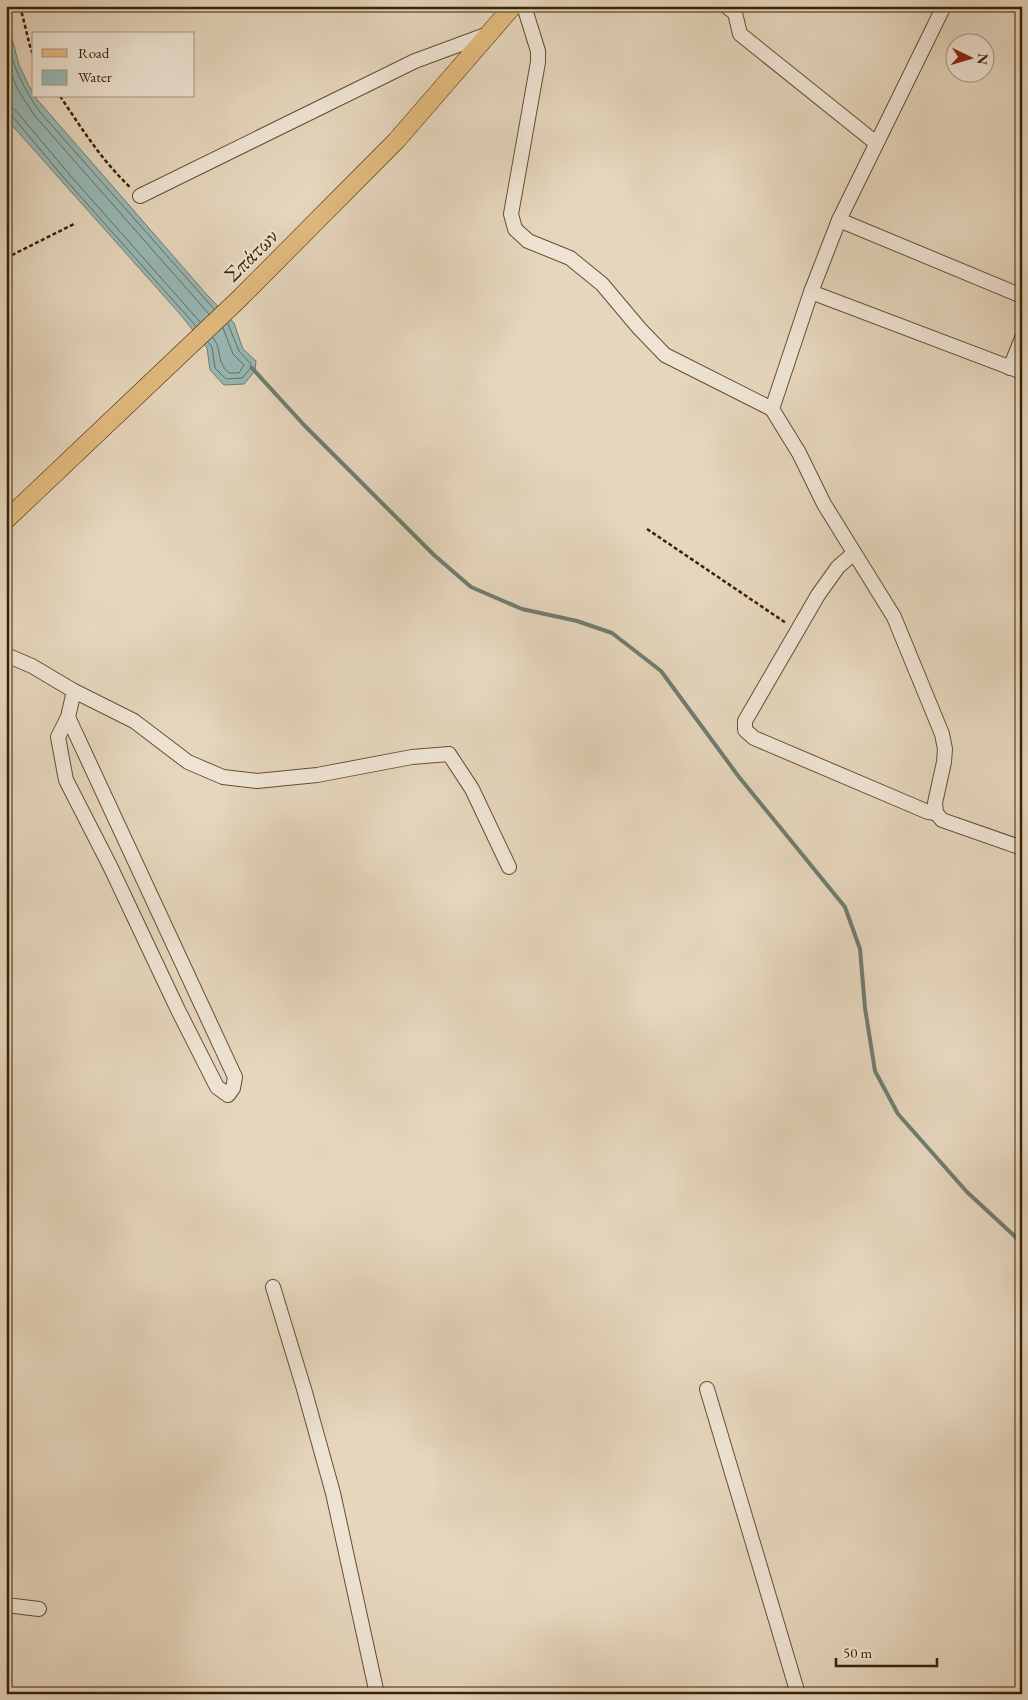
<svg xmlns="http://www.w3.org/2000/svg" width="1028" height="1700" font-family="'EB Garamond',serif">
  <style>
    .water { fill: #97b8b6; stroke: #717c6f }
    .lines { fill: none; stroke-linecap: round; stroke-linejoin: round }
    .shore { stroke: #686d5d; stroke-width: 1 }
    .stream { stroke: #717c6f; stroke-width: 4 }
    .minor-casing { stroke: #644f32; stroke-width: 16 }
    .major-casing { stroke: #392204; stroke-width: 19 }
    .path { stroke: #392204; stroke-width: 2.5; stroke-dasharray: 4 2.5; stroke-linecap: butt }
    .minor { stroke: #efe4d4; stroke-width: 14 }
    .major { stroke: #e3bb7e; stroke-width: 18 }
    .labels { text-anchor: middle; dominant-baseline: central; stroke-width: 4; stroke-linejoin: round; paint-order: stroke }
    .street-label { font-size: 22px; fill: #392204; stroke: #efe4d4 }
  </style>
  <rect width="100%" height="100%" fill="#e6d6bd"/>
  <filter id="stains"><feTurbulence type="fractalNoise" baseFrequency=".004" numOctaves="4"/><feColorMatrix values="0 0 0 0 .2 0 0 0 0 .09 0 0 0 0 .02 0 0 0 .5 -.17"/></filter>
  <radialGradient id="worn" r=".72"><stop offset=".6" stop-color="#630" stop-opacity="0"/><stop offset="1" stop-color="#630" stop-opacity=".3"/></radialGradient>
  <!-- water -->
  <path class="water" d="M 6,6 L 8,23 L 19,65 L 34,96 L 208,296 L 234,323 L 243,349 L 256,361 L 255,371 L 244,384 L 224,385 L 210,370 L 207,348 L 180,314 L 10,123 L 6,114 Z"/>
  <g class="lines">
    <!-- shore -->
    <g class="shore">
      <path d="M 6,37 C 13,67 23,88 40,112 L 214,309"/>
      <path d="M 6,61 L 18,90 L 35,116 L 209,314"/>
      <path d="M 6,107 L 12,108 L 17,112 L 69,174 L 200,322"/>
      <path d="M 6,114 L 12,116 L 64,178 L 196,326"/>
      <path d="M 213,338 C 223,350 215,360 229,373 L 239,373 L 244,365 L 233,354 L 223,328"/>
      <path d="M 208,342 L 212,347 L 215,368 L 226,379 L 242,378 L 250,369 L 251,364 L 239,351 L 228,324"/>
    </g>
    <!-- stream -->
    <path class="stream" d="M 252,368 L 304,425 L 434,555 L 471,587 L 522,609 L 577,621 L 612,633 L 661,671 L 739,777 L 845,907 L 860,949 L 865,1008 L 875,1071 L 898,1114 L 967,1192 L 1022,1243"/>
    <defs>
      <g id="minor">
        <path d="M 524,6 L 538,51 L 538,62 L 511,214 L 515,229 L 528,241 L 570,258 L 602,284 L 639,328 L 665,355 L 772,409"/>
        <path d="M 726,6 L 735,13 L 740,34 L 876,143"/>
        <path d="M 944,6 L 839,220 L 811,292 L 772,409 L 799,453 L 824,504 L 894,617 L 942,734 L 945,749 L 944,762 L 935,803 L 936,813 L 942,820 L 1022,848"/>
        <path d="M 140,196 L 415,61 L 488,34"/>
        <path d="M 839,220 L 1022,296"/>
        <path d="M 811,292 L 1022,372"/>
        <path d="M 1010,368 L 1022,338"/>
        <path d="M 854,553 L 838,567 L 818,595 L 745,721 L 745,730 L 754,738 L 928,812 L 936,813"/>
        <path d="M 6,655 L 32,666 L 74,691 L 68,717 L 58,737 L 66,780 L 110,866 L 178,1010 L 217,1087 L 228,1095 L 233,1088 L 235,1077 L 68,717"/>
        <path d="M 74,691 L 134,721 L 188,762 L 223,777 L 257,781 L 317,775 L 412,757 L 449,754 L 472,789 L 509,867"/>
        <path d="M 273,1287 L 304,1389 L 333,1493 L 377,1694"/>
        <path d="M 707,1389 L 798,1694"/>
        <path d="M 6,1605 L 39,1609"/>
      </g>
      <path id="major" d="M 6,520 L 239,299 L 396,141 L 513,6"/>
    </defs>
    <!-- minor casing -->
    <use href="#minor" class="minor-casing"/>
    <!-- major casing -->
    <use href="#major" class="major-casing"/>
    <!-- path -->
    <g class="path">
      <path d="M 20,6 L 31,50 L 34,55"/>
      <path d="M 60,96 C 82,129 102,161 131,188"/>
      <path d="M 6,258 L 74,224"/>
      <path d="M 647,529 L 786,623"/>
    </g>
    <!-- minor -->
    <use href="#minor" class="minor"/>
    <!-- major -->
    <use href="#major" class="major"/>
  </g>
  <g class="labels">
    <!-- street labels -->
    <g class="street-label">
      <text transform="translate(251 255) rotate(-45)">Σπάτων</text>
    </g>
  </g>
  <!-- margin -->
  <rect width="1028" height="1700" fill="none" stroke="#e6d6bd" stroke-width="25"/>
  <rect x="8" y="8" width="1013" height="1685" fill="none" stroke="#392204" stroke-width="2.5"/>
  <rect x="12" y="12" width="1003" height="1675" fill="none" stroke="#392204"/>
  <!-- legend -->
  <rect x="32" y="32" width="162" height="65" fill="#efe4d4" stroke="#a69681"/>
  <rect x="42" y="49" width="25" height="8" fill="#e3bb7e" stroke="#a69681"/>
  <text x="78" y="58" font-size="15" fill="#392204">Road</text>
  <rect x="42" y="70" width="25" height="15" fill="#97b8b6" stroke="#a69681"/>
  <text x="78" y="82" font-size="15" fill="#392204">Water</text>
  <!-- north arrow -->
  <g transform="translate(970 58) rotate(95)"><circle r="24" fill="#efe4d4" stroke="#a69681"/>
  <path d="M0-4L9 19L0 12L-9 19Z" fill="#8f2418"/>
  <text y="-8" font-size="14" font-weight="bold" text-anchor="middle" fill="#392204">N</text>
  </g>
  <!-- scale -->
  <path d="M836 1658v8h101v-8" fill="none" stroke="#392204" stroke-width="2.5"/>
  <text x="843" y="1658" font-size="15" fill="#392204" stroke="#efe4d4" stroke-width="4" paint-order="stroke">50 m</text>
  <rect width="100%" height="100%" filter="url(#stains)"/>
  <rect width="100%" height="100%" fill="url(#worn)"/>
</svg>
